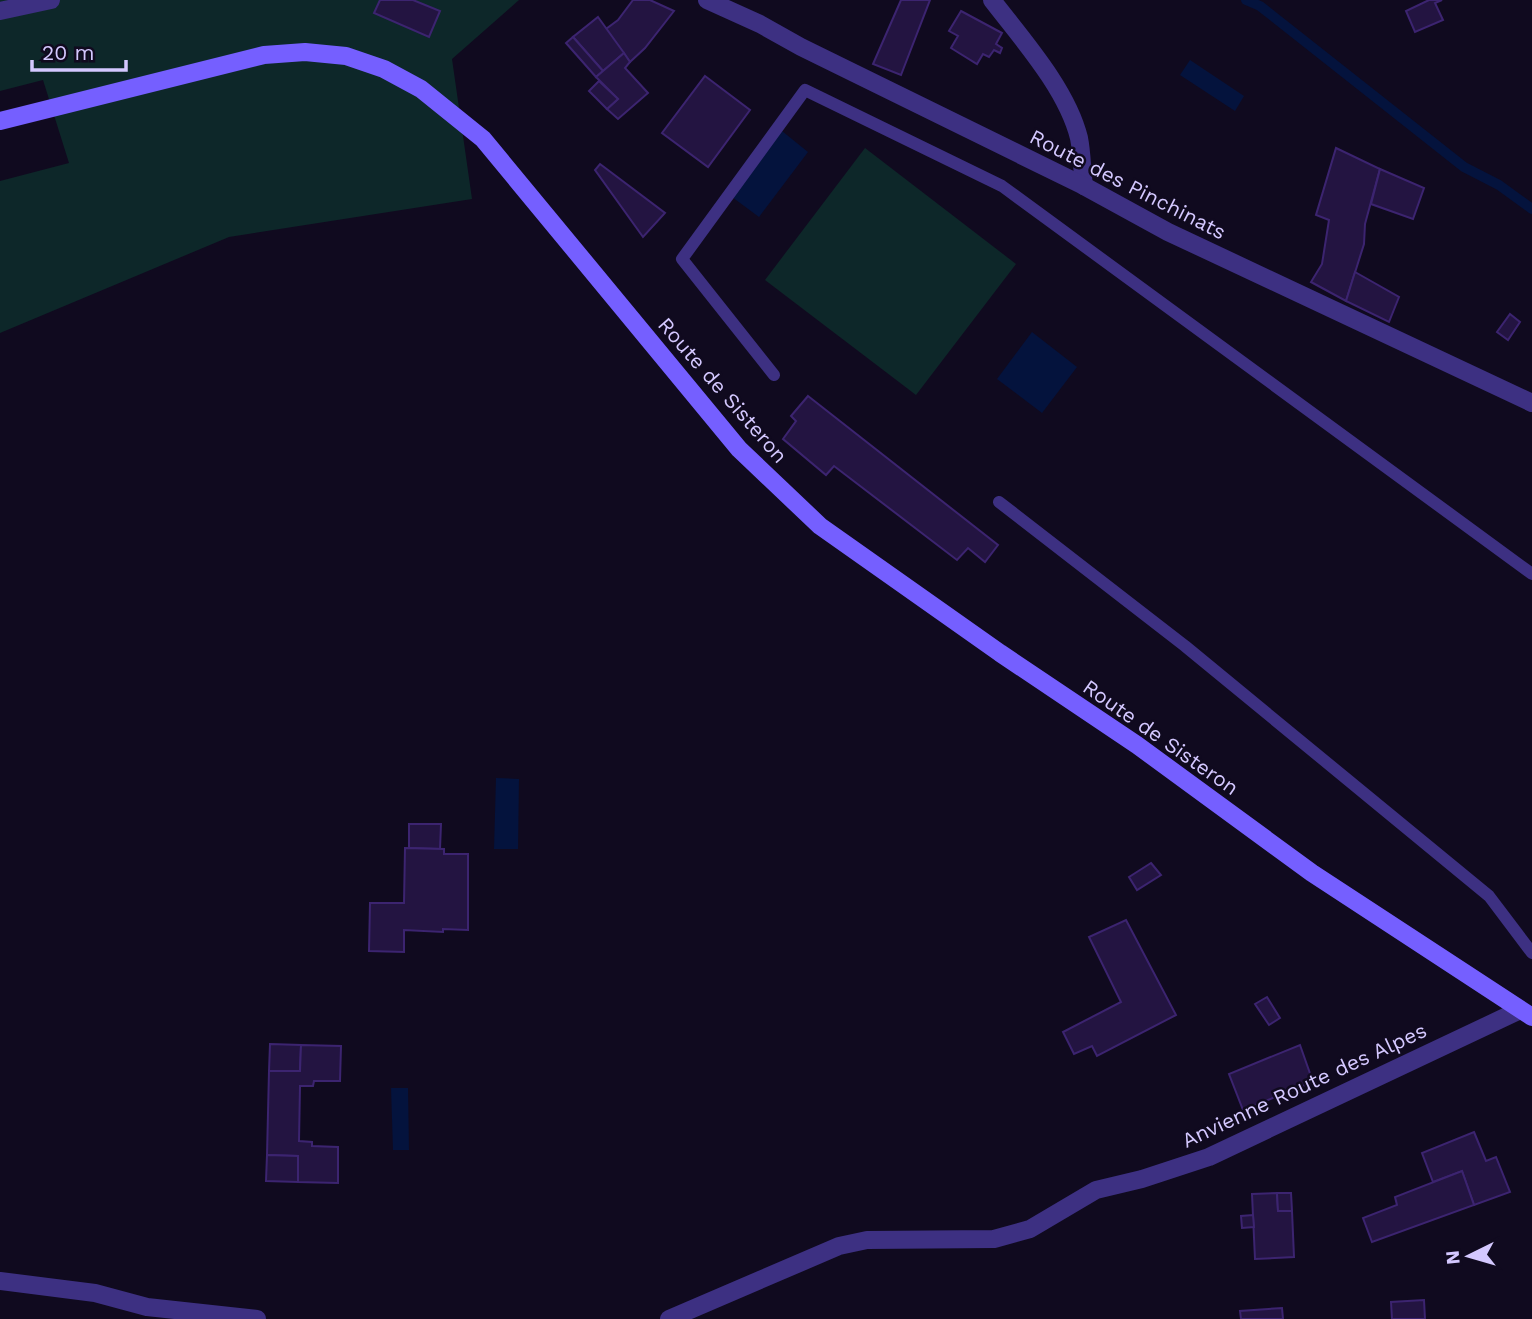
<svg xmlns="http://www.w3.org/2000/svg" width="1532" height="1319" font-family="'Work Sans',sans-serif">
  <style>
    .green { fill: #0d2729 }
    .water { fill: #04133d }
    .lines { fill: none; stroke-linecap: round; stroke-linejoin: round }
    .stream { stroke: #04133d; stroke-width: 10 }
    .building { fill: #231441; stroke: #3c2470; stroke-width: 2 }
    .service { stroke: #3d3082; stroke-width: 12 }
    .minor { stroke: #3d3082; stroke-width: 18 }
    .tertiary { stroke: #3d3082; stroke-width: 18 }
    .secondary { stroke: #755fff; stroke-width: 18 }
    .labels { text-anchor: middle; dominant-baseline: central; stroke-width: 5; stroke-linejoin: round; paint-order: stroke }
    .street-label { font-size: 21px; fill: #d4c8ff; stroke: #100a1f }
  </style>
  <rect width="100%" height="100%" fill="#100a1f"/>
  <!-- green -->
  <g class="green">
    <path d="M 0,0 L 519,0 L 452,59 L 472,199 L 229,237 L 0,333 L 0,181 L 69,163 L 43,80 L 0,91 Z"/>
    <path d="M 865,148 L 1016,264 L 916,395 L 765,280 Z"/>
  </g>
  <!-- water -->
  <g class="water">
    <path d="M 1190,60 L 1244,96 L 1235,111 L 1180,75 Z"/>
    <path d="M 782,131 L 808,152 L 759,217 L 732,197 Z"/>
    <path d="M 1032,332 L 1077,367 L 1042,413 L 997,379 Z"/>
    <path d="M 496,778 L 519,779 L 518,849 L 494,849 Z"/>
    <path d="M 391,1088 L 408,1088 L 409,1150 L 393,1150 Z"/>
  </g>
  <g class="lines">
    <!-- stream -->
    <path class="stream" d="M 1246,0 L 1260,6 L 1464,167 L 1499,185 L 1532,209"/>
  </g>
  <!-- building -->
  <g class="building">
    <path d="M 380,0 L 413,0 L 440,11 L 429,37 L 374,13 Z"/>
    <path d="M 633,0 L 650,0 L 674,11 L 645,48 L 630,62 L 606,29 L 618,20 Z"/>
    <path d="M 901,0 L 930,0 L 901,75 L 873,64 Z"/>
    <path d="M 1429,0 L 1442,0 L 1435,3 L 1443,20 L 1415,32 L 1406,11 Z"/>
    <path d="M 961,11 L 1002,33 L 996,44 L 1002,48 L 1000,53 L 994,50 L 989,57 L 983,54 L 977,64 L 951,48 L 958,36 L 949,31 Z"/>
    <path d="M 598,17 L 624,53 L 603,71 L 573,37 Z"/>
    <path d="M 573,37 L 603,71 L 596,77 L 566,43 Z"/>
    <path d="M 624,53 L 630,62 L 625,68 L 648,93 L 618,119 L 607,109 L 618,99 L 596,77 Z"/>
    <path d="M 705,76 L 750,110 L 708,167 L 662,133 Z"/>
    <path d="M 599,81 L 618,99 L 607,109 L 589,91 Z"/>
    <path d="M 1336,148 L 1380,169 L 1365,224 L 1364,244 L 1346,301 L 1311,282 L 1322,264 L 1329,220 L 1316,215 Z"/>
    <path d="M 600,164 L 665,213 L 643,237 L 595,170 Z"/>
    <path d="M 1380,169 L 1424,188 L 1413,219 L 1371,204 Z"/>
    <path d="M 1355,272 L 1399,297 L 1389,322 L 1346,301 Z"/>
    <path d="M 1510,314 L 1520,322 L 1508,340 L 1497,332 Z"/>
    <path d="M 808,396 L 998,545 L 985,562 L 968,548 L 957,560 L 834,466 L 826,475 L 783,439 L 796,421 L 791,416 Z"/>
    <path d="M 409,824 L 441,824 L 440,849 L 409,848 Z"/>
    <path d="M 405,848 L 444,849 L 444,854 L 468,854 L 468,930 L 443,929 L 443,932 L 404,930 L 404,952 L 369,951 L 370,903 L 404,903 Z"/>
    <path d="M 1151,863 L 1161,875 L 1137,890 L 1129,877 Z"/>
    <path d="M 1126,920 L 1176,1015 L 1097,1056 L 1092,1046 L 1074,1054 L 1063,1032 L 1121,1002 L 1089,937 Z"/>
    <path d="M 1267,997 L 1280,1018 L 1269,1025 L 1255,1004 Z"/>
    <path d="M 270,1044 L 301,1045 L 300,1071 L 269,1071 Z"/>
    <path d="M 301,1045 L 341,1046 L 340,1081 L 314,1081 L 313,1086 L 300,1086 L 299,1141 L 312,1142 L 312,1146 L 338,1147 L 338,1183 L 298,1182 L 298,1156 L 267,1155 L 269,1071 L 300,1071 Z"/>
    <path d="M 1300,1045 L 1313,1082 L 1243,1110 L 1229,1074 Z"/>
    <path d="M 1474,1132 L 1486,1161 L 1496,1157 L 1510,1192 L 1474,1205 L 1462,1171 L 1433,1182 L 1422,1153 Z"/>
    <path d="M 267,1155 L 298,1156 L 298,1182 L 266,1181 Z"/>
    <path d="M 1462,1171 L 1474,1205 L 1372,1242 L 1363,1218 L 1397,1205 L 1395,1197 Z"/>
    <path d="M 1277,1193 L 1278,1211 L 1292,1211 L 1294,1257 L 1255,1259 L 1252,1194 Z"/>
    <path d="M 1277,1193 L 1291,1193 L 1292,1211 L 1278,1211 Z"/>
    <path d="M 1253,1215 L 1254,1227 L 1242,1228 L 1241,1216 Z"/>
    <path d="M 1424,1300 L 1425,1319 L 1392,1319 L 1391,1302 Z"/>
    <path d="M 1282,1308 L 1283,1319 L 1241,1319 L 1240,1311 Z"/>
  </g>
  <g class="lines">
    <!-- service -->
    <g class="service">
      <path d="M 774,375 L 682,259 L 805,90 L 1002,186 L 1532,574"/>
      <path d="M 999,502 L 1185,646 L 1489,896 L 1532,953"/>
    </g>
    <!-- minor -->
    <g class="minor">
      <path d="M 992,0 C 1022,39 1067,89 1079,138 C 1082,153 1082,171 1084,186"/>
      <path d="M 0,1281 L 95,1293 L 147,1307 L 257,1319"/>
      <path d="M 669,1319 L 839,1246 L 867,1240 L 994,1239 L 1030,1229 L 1096,1190 L 1142,1179 L 1209,1157 L 1520,1010"/>
    </g>
    <!-- tertiary -->
    <g class="tertiary">
      <path d="M 707,0 L 760,24 L 801,47 L 1084,186 L 1168,232 L 1532,403"/>
      <path d="M 0,11 L 51,0"/>
    </g>
    <!-- secondary -->
    <path class="secondary" d="M 0,121 L 264,55 L 305,52 L 346,56 L 384,69 L 421,89 L 483,139 L 739,449 L 820,526 L 1000,653 L 1137,745 L 1312,873 L 1532,1017"/>
  </g>
  <g class="labels">
    <!-- street labels -->
    <g class="street-label">
      <text transform="translate(1128 184) rotate(27)">Route des Pinchinats</text>
      <text transform="translate(723 390) rotate(49)">Route de Sisteron</text>
      <text transform="translate(1161 737) rotate(35)">Route de Sisteron</text>
      <text transform="translate(1304 1085) rotate(-25)">Anvienne Route des Alpes</text>
    </g>
  </g>
  <!-- north arrow -->
  <g transform="translate(1469 1256) rotate(265)" stroke="#100a1f" stroke-width="5" paint-order="stroke">
  <path d="M0-5L12 26L0 18L-12 26Z" fill="#d4c8ff"/>
  <text y="-10" font-size="19" font-weight="bold" text-anchor="middle" fill="#d4c8ff">N</text>
  </g>
  <!-- scale -->
  <path d="M32 60v10h94v-10" fill="none" stroke="#d4c8ff" stroke-width="3.5"/>
  <text x="42" y="60" font-size="21" fill="#d4c8ff" stroke="#100a1f" stroke-width="5" paint-order="stroke">20 m</text>
</svg>
